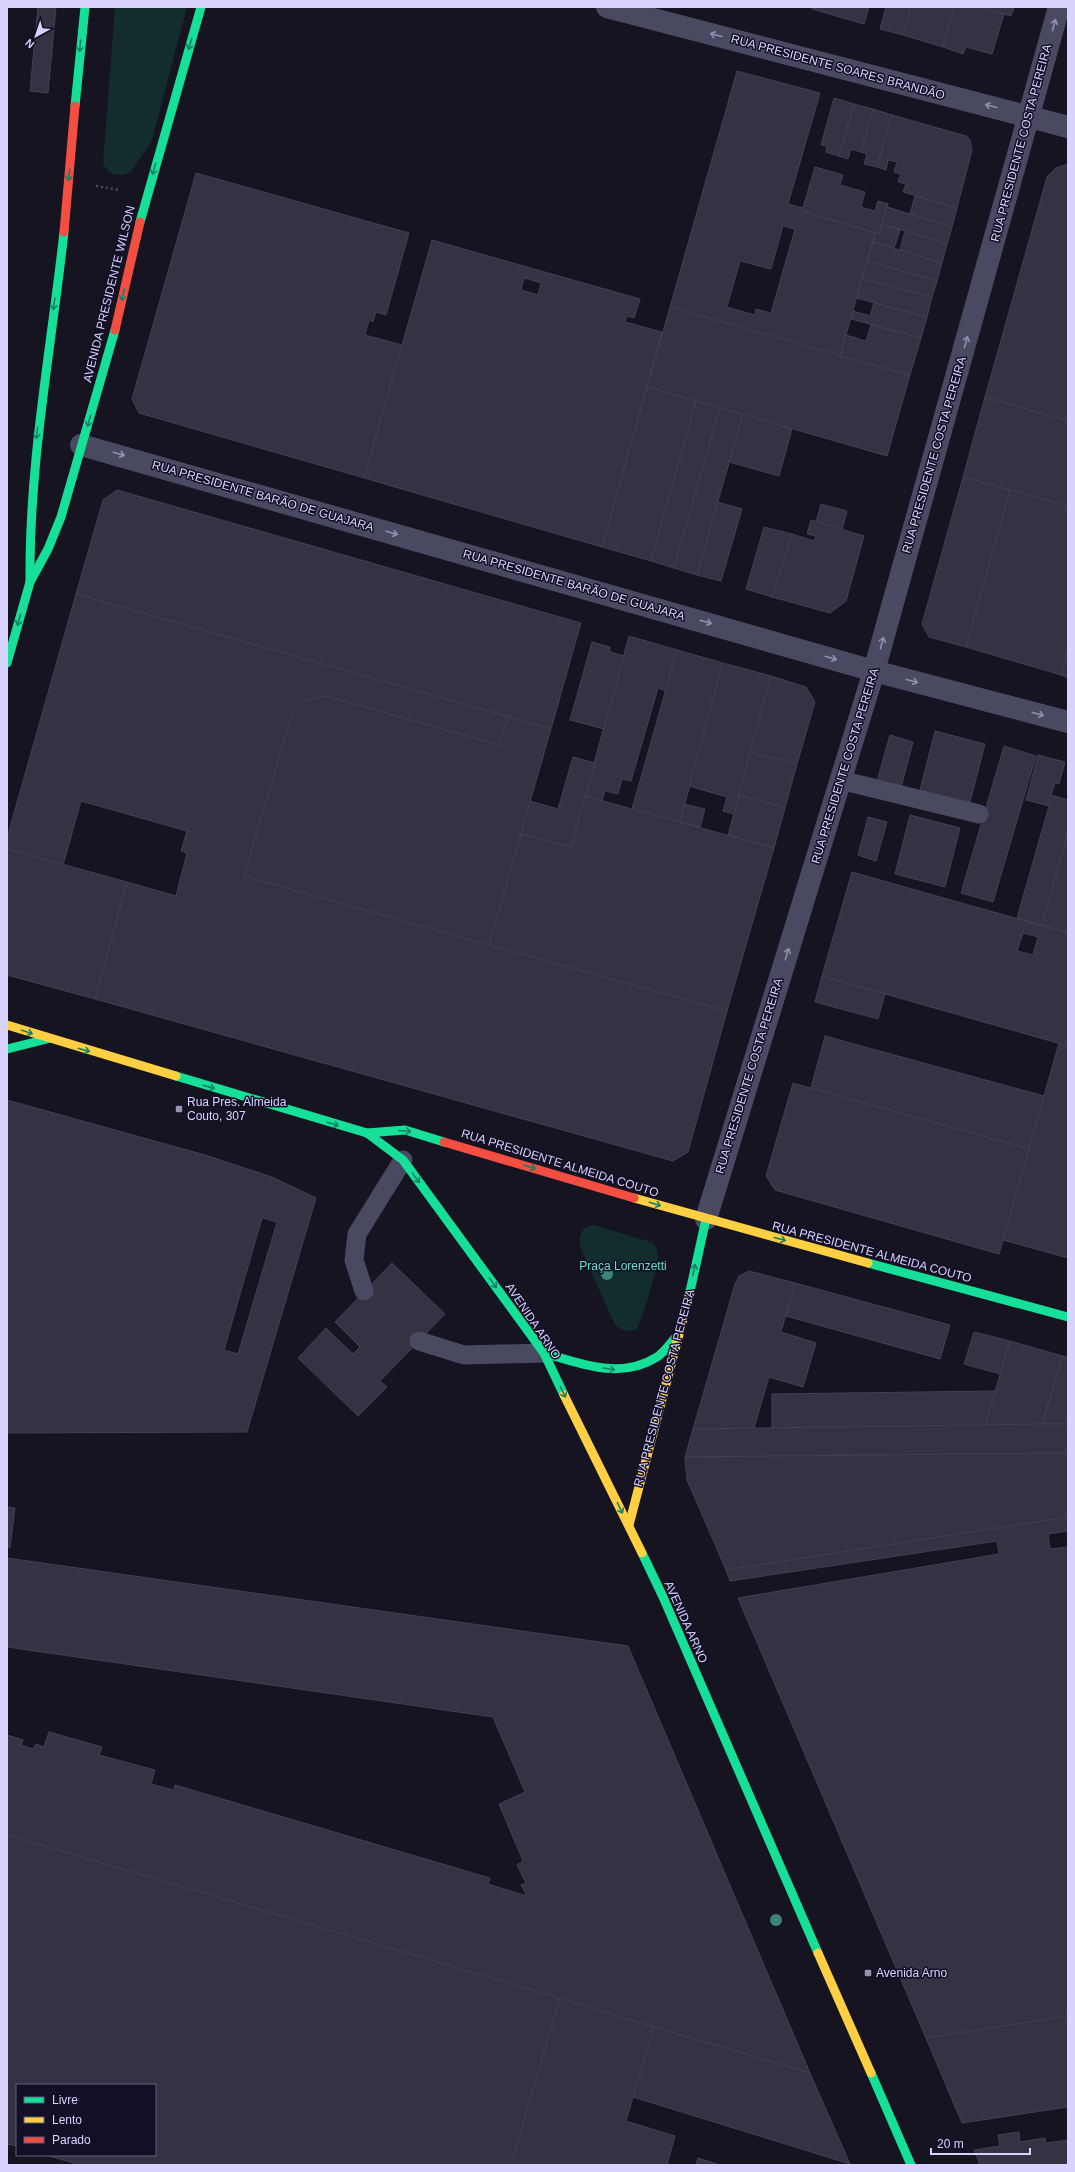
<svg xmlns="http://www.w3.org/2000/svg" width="1075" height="2172" font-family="Arial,sans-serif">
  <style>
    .green { fill: #132c2d }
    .building { fill: #343243; stroke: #433f54; fill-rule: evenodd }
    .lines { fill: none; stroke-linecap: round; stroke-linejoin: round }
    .path { stroke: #44505f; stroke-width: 2.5; stroke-dasharray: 2 3; stroke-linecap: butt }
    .lane { stroke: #4a4962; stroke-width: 19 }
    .street { stroke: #4a4962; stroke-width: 22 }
    .fast { stroke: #16e098; stroke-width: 9 }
    .slow { stroke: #ffcf43; stroke-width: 9 }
    .jam { stroke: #f24e42; stroke-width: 9 }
    .tree { fill: #3e8478 }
    .oneway { stroke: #928eb0 }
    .oneway2 { stroke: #158265 }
    .poi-dot { fill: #9591b1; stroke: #130f26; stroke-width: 1.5 }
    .labels { text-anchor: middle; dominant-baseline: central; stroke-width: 3; stroke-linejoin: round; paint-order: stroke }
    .street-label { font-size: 12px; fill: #d9d4ff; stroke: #130f26 }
    .poi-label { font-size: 12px; fill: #d9d4ff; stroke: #130f26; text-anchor: start }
    .park-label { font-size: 12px; fill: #5fe0c0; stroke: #130f26 }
  </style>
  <rect width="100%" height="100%" fill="#161421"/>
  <!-- green -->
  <g class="green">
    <path d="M 115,7 L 187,7 L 152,140 L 131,172 L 122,175 L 115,174 L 109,172 L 103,164 Z"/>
    <path d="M 594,1225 L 651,1242 C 657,1246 658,1252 658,1258 C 658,1266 641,1324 637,1328 C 630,1334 621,1330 615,1325 L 581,1249 C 578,1237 580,1227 594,1225 Z"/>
  </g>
  <!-- building -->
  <g class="building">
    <path d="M 38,7 L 56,7 L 48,93 L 30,91 Z"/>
    <path d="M 812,7 L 869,7 L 864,24 L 812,9 Z"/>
    <path d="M 886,7 L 911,7 L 903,35 L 880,29 Z"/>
    <path d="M 911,7 L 954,7 L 943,47 L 903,35 Z"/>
    <path d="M 954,7 L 981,7 L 1004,14 L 992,54 L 966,47 L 963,54 L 943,47 Z"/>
    <path d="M 981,7 L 1014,7 L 1011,16 Z"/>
    <path d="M 737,71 L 820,93 L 788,204 L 803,208 L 802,211 L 875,233 L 840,356 L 670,307 ZM 783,226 L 795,229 L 771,313 L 756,309 L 755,315 L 727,307 L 740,261 L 771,269 Z"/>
    <path d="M 834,98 L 854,104 L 839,156 L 826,152 L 827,146 L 821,145 Z"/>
    <path d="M 854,104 L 873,109 L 861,152 L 851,149 L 848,159 L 839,156 Z"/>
    <path d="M 873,109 L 892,115 L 877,167 L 864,164 L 867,154 L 861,152 Z"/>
    <path d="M 892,115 L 966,136 L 970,140 L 972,150 L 957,208 L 903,192 L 906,184 L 898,182 L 901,174 L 894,172 L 897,162 L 888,160 L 886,170 L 877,167 Z"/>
    <path d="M 1068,164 L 1068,421 L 985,397 L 1047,177 L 1056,168 Z"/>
    <path d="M 815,167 L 843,175 L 840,185 L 865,192 L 861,207 L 875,211 L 878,201 L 888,204 L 879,234 L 802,211 Z"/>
    <path d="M 196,173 L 409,233 L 386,315 L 376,312 L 373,322 L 369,320 L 365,335 L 402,345 L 364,478 L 139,413 L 132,399 Z"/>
    <path d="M 915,196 L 957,208 L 952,227 L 910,214 Z"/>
    <path d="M 887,207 L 952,227 L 947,244 L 882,224 Z"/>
    <path d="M 882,224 L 900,230 L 894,248 L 873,242 L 875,233 L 879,234 Z"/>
    <path d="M 905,231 L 947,244 L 942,263 L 900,250 Z"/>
    <path d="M 432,240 L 640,299 L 634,318 L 627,316 L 625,322 L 662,332 L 602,547 L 364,478 ZM 524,278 L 541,283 L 538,295 L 521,290 Z"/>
    <path d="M 873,242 L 942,263 L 937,281 L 867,261 Z"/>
    <path d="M 867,261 L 937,281 L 932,297 L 862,279 Z"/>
    <path d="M 862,279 L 932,297 L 927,317 L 857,298 Z"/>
    <path d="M 874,303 L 927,317 L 921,338 L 851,319 L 853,311 L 870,316 Z"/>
    <path d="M 670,307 L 910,375 L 887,456 L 647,387 Z"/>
    <path d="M 871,325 L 921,338 L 910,375 L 840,356 L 846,335 L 866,341 Z"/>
    <path d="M 647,387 L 696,401 L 651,561 L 602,547 Z"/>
    <path d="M 985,397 L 1068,421 L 1068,506 L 963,477 Z"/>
    <path d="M 696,401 L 720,408 L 674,568 L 651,561 Z"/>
    <path d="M 720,408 L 743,414 L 697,575 L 674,568 Z"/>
    <path d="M 743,414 L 792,429 L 779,476 L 729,462 Z"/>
    <path d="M 963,477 L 1010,490 L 966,647 L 929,637 L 922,624 Z"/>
    <path d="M 117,490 L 581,623 L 551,729 L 76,594 L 103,500 Z"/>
    <path d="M 1010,490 L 1068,506 L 1068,650 L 1061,675 L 966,647 Z"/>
    <path d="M 718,502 L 742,509 L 721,581 L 697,575 Z"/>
    <path d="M 821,504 L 847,511 L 842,530 L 816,522 Z"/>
    <path d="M 811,520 L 864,536 L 846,601 L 830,613 L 772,597 L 792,534 L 814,541 L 816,536 L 807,534 Z"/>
    <path d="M 764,527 L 792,534 L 772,597 L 746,589 Z"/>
    <path d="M 76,594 L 509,717 L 499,745 L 326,696 L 304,701 L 292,714 L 244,876 L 727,1011 L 688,1152 L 673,1161 L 95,999 L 127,882 L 176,896 L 187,853 L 181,851 L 187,831 L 81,801 L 63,865 L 7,849 L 7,838 Z"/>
    <path d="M 629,636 L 677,650 L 666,691 L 658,688 L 631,781 L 622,779 L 618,794 L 605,791 L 602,801 L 585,796 Z"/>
    <path d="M 592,642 L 610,647 L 610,652 L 624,656 L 604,729 L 570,720 Z"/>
    <path d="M 677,650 L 723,663 L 680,822 L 632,809 Z"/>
    <path d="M 1068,650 L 1068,678 L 1061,675 Z"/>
    <path d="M 723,663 L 771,676 L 734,814 L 723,811 L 727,797 L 689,786 Z"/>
    <path d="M 771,676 L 806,687 L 815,702 L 797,764 L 750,752 Z"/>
    <path d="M 326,696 L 499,745 L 509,717 L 551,729 L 489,945 L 244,876 L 292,714 L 304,701 Z"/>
    <path d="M 935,731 L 985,744 L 969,806 L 919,794 Z"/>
    <path d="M 890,735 L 913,742 L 901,788 L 877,781 Z"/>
    <path d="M 1004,746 L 1036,756 L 993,902 L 961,893 Z"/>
    <path d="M 750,752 L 797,764 L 785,808 L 739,795 Z"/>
    <path d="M 1038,755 L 1065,762 L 1059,784 L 1055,783 L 1051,795 L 1068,800 L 1068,833 L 1042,925 L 1017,918 L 1049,806 L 1026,800 Z"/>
    <path d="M 573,757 L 595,763 L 571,847 L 521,834 L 530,801 L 558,809 Z"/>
    <path d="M 739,795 L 785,808 L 774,848 L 728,835 Z"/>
    <path d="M 585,796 L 774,848 L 727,1011 L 489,945 L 521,834 L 571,847 Z"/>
    <path d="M 684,804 L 705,809 L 700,827 L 680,822 Z"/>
    <path d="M 910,815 L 960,828 L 945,887 L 895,874 Z"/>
    <path d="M 868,817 L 887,822 L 876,861 L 858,855 Z"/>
    <path d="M 1068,833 L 1068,933 L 1042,925 Z"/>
    <path d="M 7,849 L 127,882 L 95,999 L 7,975 Z"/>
    <path d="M 852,872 L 1068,933 L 1068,1046 L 822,976 ZM 1023,933 L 1038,937 L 1033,955 L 1017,951 Z"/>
    <path d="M 822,976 L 885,994 L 878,1019 L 815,1002 Z"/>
    <path d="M 825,1036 L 1044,1096 L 1029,1149 L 811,1088 Z"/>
    <path d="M 1059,1043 L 1068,1046 L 1068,1258 L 1003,1240 Z"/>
    <path d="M 793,1083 L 1029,1149 L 999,1254 L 775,1190 L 766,1176 Z"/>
    <path d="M 7,1100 L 205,1155 L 272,1177 L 316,1198 L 247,1432 L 7,1433 ZM 262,1218 L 277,1222 L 238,1354 L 224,1350 Z"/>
    <path d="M 392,1263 L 445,1314 L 380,1381 L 387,1387 L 358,1416 L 298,1358 L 326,1328 L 353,1354 L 360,1347 L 335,1322 Z"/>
    <path d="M 749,1271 L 795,1283 L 781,1332 L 816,1343 L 803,1387 L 769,1377 L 754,1428 L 693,1429 L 735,1284 L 739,1276 Z"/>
    <path d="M 795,1283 L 950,1325 L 940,1359 L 786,1316 Z"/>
    <path d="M 974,1332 L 1010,1341 L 1000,1374 L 964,1364 Z"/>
    <path d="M 1010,1341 L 1063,1356 L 1042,1424 L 985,1425 Z"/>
    <path d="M 1063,1356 L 1068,1357 L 1068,1424 L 1042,1424 Z"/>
    <path d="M 995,1391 L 985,1425 L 772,1428 L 772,1394 Z"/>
    <path d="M 1042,1424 L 1068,1424 L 1068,1453 L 685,1457 L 693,1429 Z"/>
    <path d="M 1068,1453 L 1068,1517 L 726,1570 L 687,1480 L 685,1459 L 685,1457 Z"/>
    <path d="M 7,1507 L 15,1508 L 10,1548 L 7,1547 Z"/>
    <path d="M 1068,1517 L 1068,1531 L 1048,1534 L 1050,1549 L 1068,1547 L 1068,2016 L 926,2038 L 738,1598 L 999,1554 L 997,1541 L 730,1581 L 726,1570 Z"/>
    <path d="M 7,1558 L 628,1646 L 810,2073 L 7,1835 L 7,1735 L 23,1740 L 21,1745 L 33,1749 L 36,1744 L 44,1747 L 49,1732 L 102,1747 L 99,1755 L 155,1770 L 151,1784 L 174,1790 L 175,1785 L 490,1878 L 488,1884 L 527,1896 L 521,1885 L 526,1883 L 517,1865 L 523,1861 L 499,1804 L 525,1792 L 493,1717 L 7,1647 Z"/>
    <path d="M 7,1835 L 560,1998 L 511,2165 L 80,2165 L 46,2155 L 155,2155 L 155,2085 L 17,2085 L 17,2146 L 7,2144 Z"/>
    <path d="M 560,1998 L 654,2027 L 626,2121 L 675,2136 L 667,2165 L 511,2165 Z"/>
    <path d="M 1068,2016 L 1068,2107 L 962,2123 L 926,2038 Z"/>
    <path d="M 654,2027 L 810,2073 L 850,2164 L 633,2097 Z"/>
    <path d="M 1019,2132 L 1020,2142 L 1045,2138 L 1046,2143 L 1068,2140 L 1068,2165 L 980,2165 L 974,2150 L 1000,2146 L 998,2135 Z"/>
    <path d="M 698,2158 L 720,2165 L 696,2165 Z"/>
  </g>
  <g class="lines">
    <!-- path -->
    <path class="path" d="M 96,186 L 119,190"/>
    <!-- lane -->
    <g class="lane">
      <path d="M 840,780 L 979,814"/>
      <path d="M 364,1291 L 354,1260 L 357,1234 L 403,1160"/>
      <path d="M 419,1341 L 464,1355 L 544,1353"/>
    </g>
    <!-- street -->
    <g class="street">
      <path d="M 607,7 L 1068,127"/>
      <path d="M 81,445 L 874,671 L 1068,722"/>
      <path d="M 706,1219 L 874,671 L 1059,7"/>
    </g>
    <!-- fast -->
    <g class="fast">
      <path d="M 75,106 L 85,7"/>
      <path d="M 140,222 L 201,7"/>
      <path d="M 30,582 C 29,462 51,350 64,232"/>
      <path d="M 7,663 L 30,582 L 48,549 L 61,517 L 115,330"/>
      <path d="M 7,1049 L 47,1039"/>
      <path d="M 176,1076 L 367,1133 L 405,1130 L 444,1142"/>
      <path d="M 367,1133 L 403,1160 L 544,1353 L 564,1395"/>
      <path d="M 868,1263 L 1068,1317"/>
      <path d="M 689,1296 L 706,1219"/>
      <path d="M 544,1353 C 581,1364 621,1380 657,1357 C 665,1352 671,1342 678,1335"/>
      <path d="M 642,1553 L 663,1597 L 818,1953"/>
      <path d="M 871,2073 L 911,2165"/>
    </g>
    <!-- slow -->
    <g class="slow">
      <path d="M 7,1025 L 176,1076"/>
      <path d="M 634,1198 L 868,1263"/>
      <path d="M 564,1395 L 642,1553"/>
      <path d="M 629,1525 L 689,1296"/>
      <path d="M 818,1953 L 871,2073"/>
    </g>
    <!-- jam -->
    <g class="jam">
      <path d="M 64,232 L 75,106"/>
      <path d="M 115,330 L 140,222"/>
      <path d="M 444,1142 L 634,1198"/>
    </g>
  </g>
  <!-- trees -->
  <g class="tree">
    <circle cx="607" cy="1274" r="6"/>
    <circle cx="776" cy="1920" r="6"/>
  </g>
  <!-- one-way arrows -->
  <defs><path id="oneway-shaft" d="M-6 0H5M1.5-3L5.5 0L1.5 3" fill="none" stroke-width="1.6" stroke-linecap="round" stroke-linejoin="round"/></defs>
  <g class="oneway">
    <use href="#oneway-shaft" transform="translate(1054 25) rotate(-75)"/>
    <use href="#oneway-shaft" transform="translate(716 35) rotate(-165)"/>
    <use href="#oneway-shaft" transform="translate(991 106) rotate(-165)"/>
    <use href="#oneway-shaft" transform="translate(966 342) rotate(-74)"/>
    <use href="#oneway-shaft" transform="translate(119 454) rotate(16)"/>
    <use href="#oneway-shaft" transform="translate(392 533) rotate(16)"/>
    <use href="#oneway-shaft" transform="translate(706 622) rotate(16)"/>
    <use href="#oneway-shaft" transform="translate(882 643) rotate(-74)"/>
    <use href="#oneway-shaft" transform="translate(831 658) rotate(16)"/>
    <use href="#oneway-shaft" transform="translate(912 681) rotate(15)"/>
    <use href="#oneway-shaft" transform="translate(1038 714) rotate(15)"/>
    <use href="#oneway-shaft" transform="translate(787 954) rotate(-73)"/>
  </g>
  <g class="oneway2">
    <use href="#oneway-shaft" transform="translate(190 44) rotate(106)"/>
    <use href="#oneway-shaft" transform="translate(80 46) rotate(96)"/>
    <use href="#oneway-shaft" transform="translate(154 169) rotate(106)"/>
    <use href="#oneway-shaft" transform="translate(69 175) rotate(97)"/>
    <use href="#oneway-shaft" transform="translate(123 295) rotate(103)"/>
    <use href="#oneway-shaft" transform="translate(54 304) rotate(99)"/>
    <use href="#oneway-shaft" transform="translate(89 421) rotate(106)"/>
    <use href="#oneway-shaft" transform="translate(37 433) rotate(96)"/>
    <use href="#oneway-shaft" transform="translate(19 620) rotate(106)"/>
    <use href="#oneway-shaft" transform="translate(27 1032) rotate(19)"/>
    <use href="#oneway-shaft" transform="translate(84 1050) rotate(16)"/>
    <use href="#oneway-shaft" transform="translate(209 1087) rotate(16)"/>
    <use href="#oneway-shaft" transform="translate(333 1124) rotate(17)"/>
    <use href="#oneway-shaft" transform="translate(405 1131) rotate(5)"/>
    <use href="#oneway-shaft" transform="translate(530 1167) rotate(17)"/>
    <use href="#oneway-shaft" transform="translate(416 1178) rotate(54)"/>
    <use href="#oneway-shaft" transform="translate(655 1204) rotate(17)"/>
    <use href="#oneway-shaft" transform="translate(780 1239) rotate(15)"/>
    <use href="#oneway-shaft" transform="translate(694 1270) rotate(-78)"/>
    <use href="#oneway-shaft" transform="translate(493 1283) rotate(54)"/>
    <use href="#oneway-shaft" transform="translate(609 1369) rotate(9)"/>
    <use href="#oneway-shaft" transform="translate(563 1392) rotate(64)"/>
    <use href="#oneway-shaft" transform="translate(620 1508) rotate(64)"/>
  </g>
  <!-- markers -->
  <g class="poi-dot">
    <rect x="175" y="1105" width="8" height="8" rx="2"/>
    <rect x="864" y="1969" width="8" height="8" rx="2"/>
  </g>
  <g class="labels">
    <!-- street labels -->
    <g class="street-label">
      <text transform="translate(838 67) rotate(15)">RUA PRESIDENTE SOARES BRANDÃO</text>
      <text transform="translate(1021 143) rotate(-75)">RUA PRESIDENTE COSTA PEREIRA</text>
      <text transform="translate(109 294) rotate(-76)">AVENIDA PRESIDENTE WILSON</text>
      <text transform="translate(934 455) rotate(-74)">RUA PRESIDENTE COSTA PEREIRA</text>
      <text transform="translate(263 496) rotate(16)">RUA PRESIDENTE BARÃO DE GUAJARA</text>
      <text transform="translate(574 585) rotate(16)">RUA PRESIDENTE BARÃO DE GUAJARA</text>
      <text transform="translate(845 766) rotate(-73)">RUA PRESIDENTE COSTA PEREIRA</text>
      <text transform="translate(749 1076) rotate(-73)">RUA PRESIDENTE COSTA PEREIRA</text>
      <text transform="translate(560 1163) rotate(17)">RUA PRESIDENTE ALMEIDA COUTO</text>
      <text transform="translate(872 1252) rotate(15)">RUA PRESIDENTE ALMEIDA COUTO</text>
      <text transform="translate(533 1321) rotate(56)">AVENIDA ARNO</text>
      <text transform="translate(664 1388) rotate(-75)">RUA PRESIDENTE COSTA PEREIRA</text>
      <text transform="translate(686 1622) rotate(66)">AVENIDA ARNO</text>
    </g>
    <!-- poi labels -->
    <g class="poi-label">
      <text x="187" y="1102">Rua Pres. Almeida<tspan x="187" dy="14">Couto, 307</tspan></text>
      <text x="876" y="1973">Avenida Arno</text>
    </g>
    <!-- park labels -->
    <g class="park-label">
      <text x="623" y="1266">Praça Lorenzetti</text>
    </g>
  </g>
  <!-- border -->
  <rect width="1075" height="2172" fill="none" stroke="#d9d4ff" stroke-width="16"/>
  <!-- legend -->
  <rect x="16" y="2084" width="140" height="72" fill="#130f26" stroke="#625e7d"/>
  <rect x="24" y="2097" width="20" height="6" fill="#16e098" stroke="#625e7d"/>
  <text x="52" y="2104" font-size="12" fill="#d9d4ff">Livre</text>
  <rect x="24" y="2117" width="20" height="6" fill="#ffcf43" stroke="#625e7d"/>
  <text x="52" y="2124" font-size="12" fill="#d9d4ff">Lento</text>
  <rect x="24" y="2137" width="20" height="6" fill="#f24e42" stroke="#625e7d"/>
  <text x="52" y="2144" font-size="12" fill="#d9d4ff">Parado</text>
  <!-- north arrow -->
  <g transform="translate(36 36) rotate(220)" stroke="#130f26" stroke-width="3" paint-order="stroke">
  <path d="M0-3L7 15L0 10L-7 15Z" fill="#d9d4ff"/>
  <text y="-6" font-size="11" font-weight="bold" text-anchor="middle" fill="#d9d4ff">N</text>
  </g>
  <!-- scale -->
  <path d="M931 2148v6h99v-6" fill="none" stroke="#d9d4ff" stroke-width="2"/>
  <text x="937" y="2148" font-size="12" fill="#d9d4ff" stroke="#130f26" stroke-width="3" paint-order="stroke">20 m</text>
</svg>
